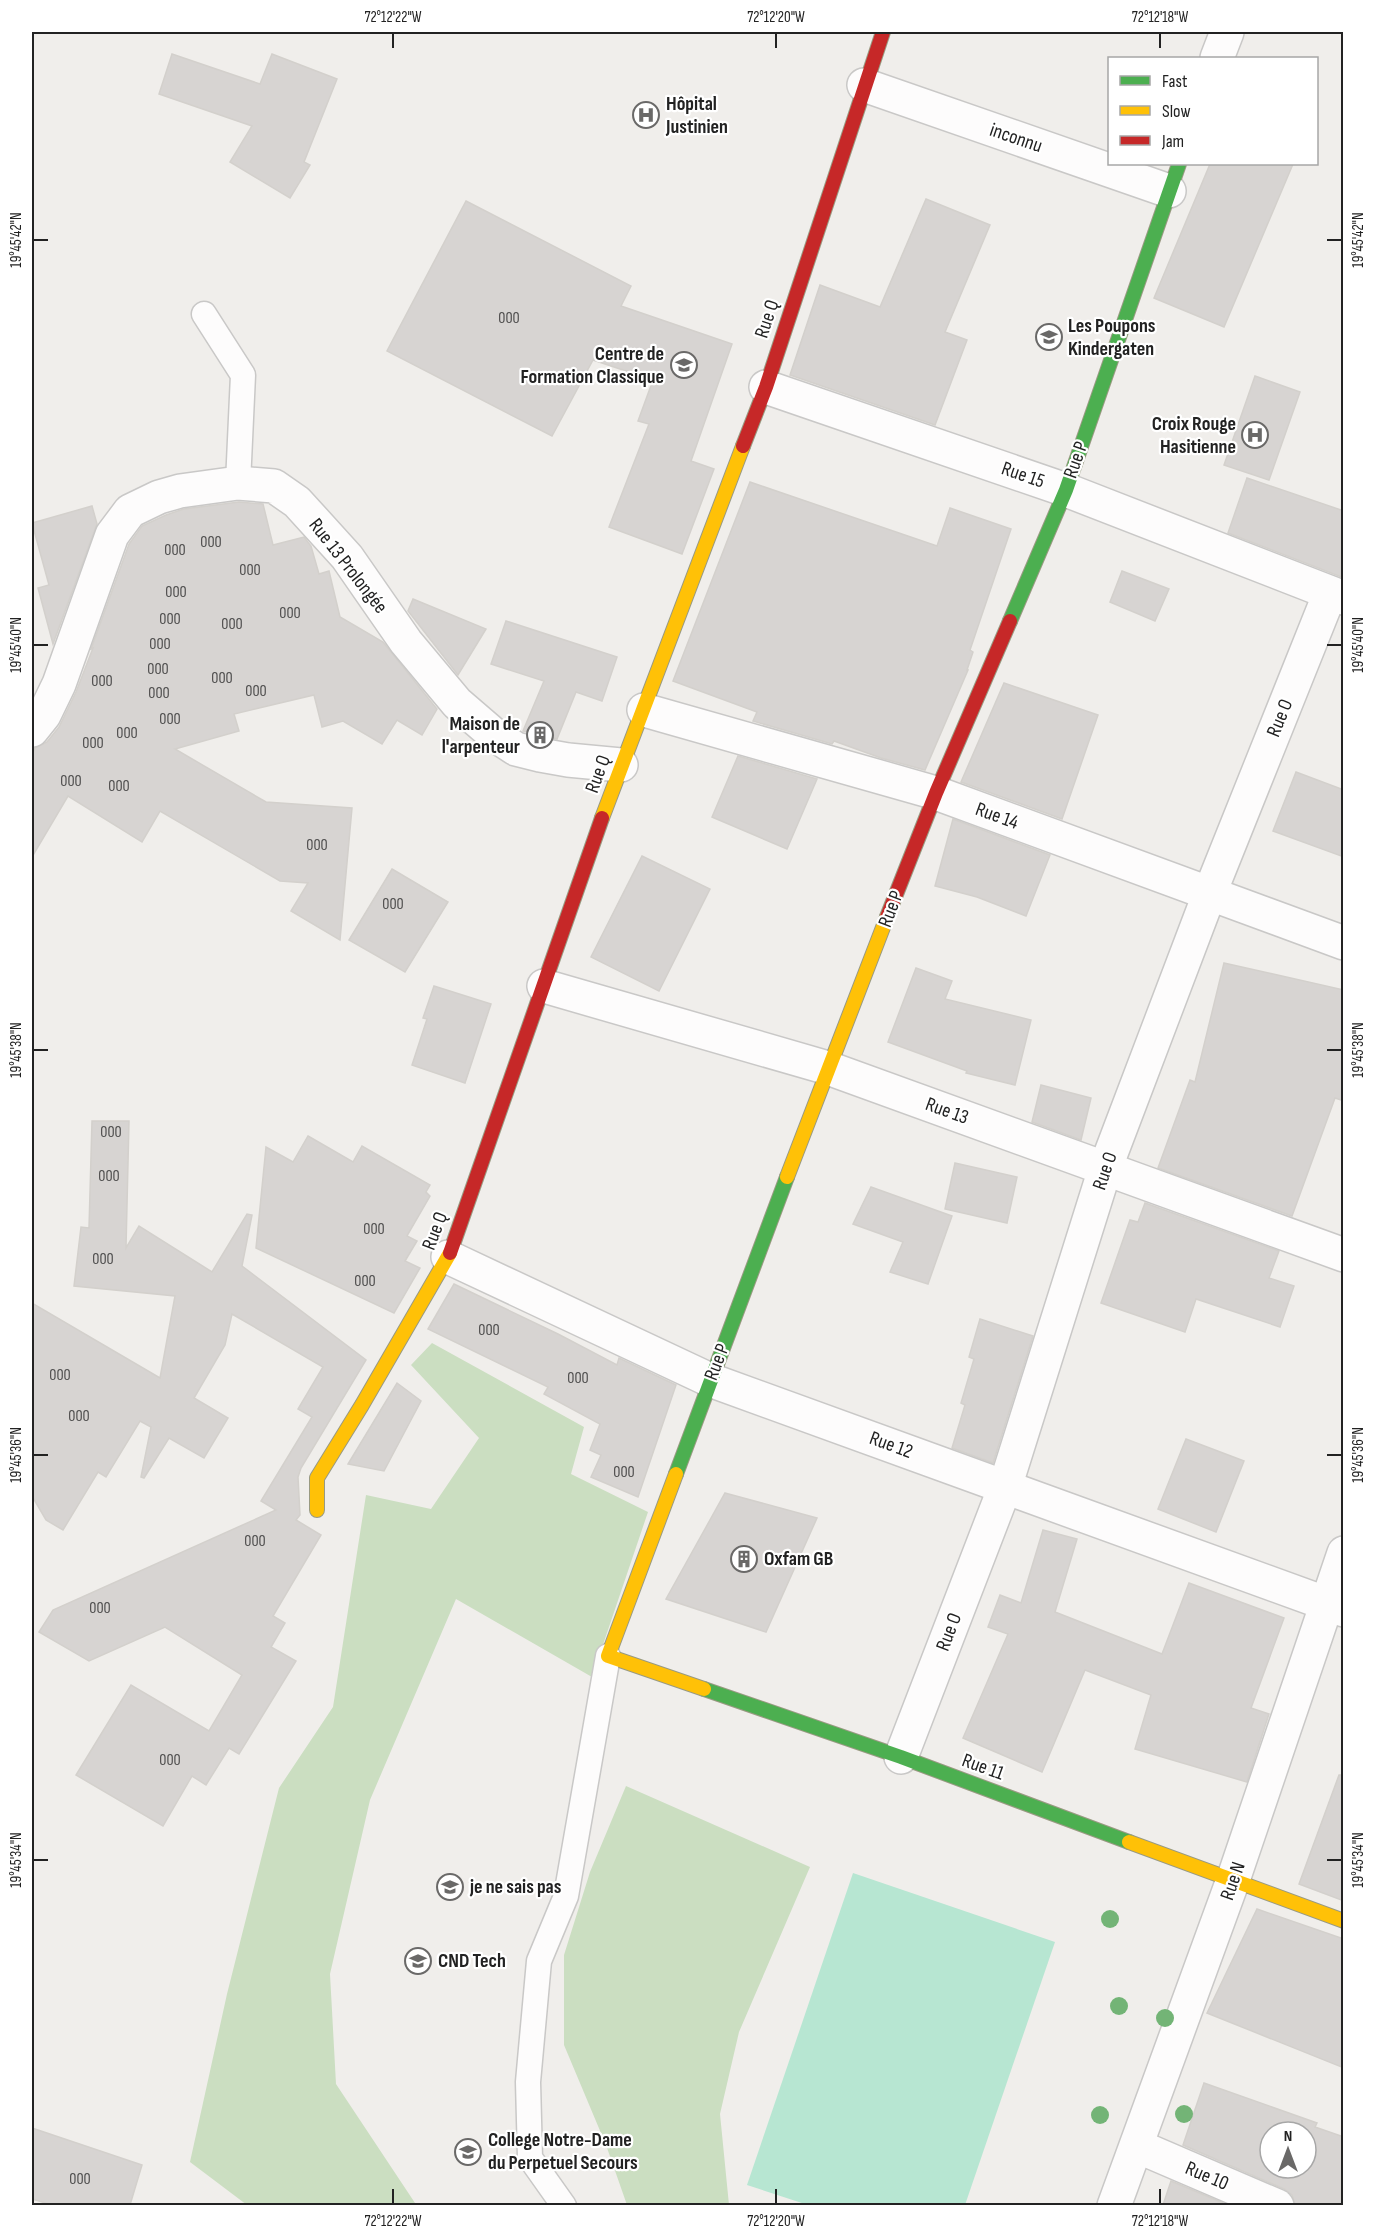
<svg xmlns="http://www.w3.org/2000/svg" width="1375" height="2237" font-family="'Sofia Sans Condensed',sans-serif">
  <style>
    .forest { fill: #cbdec1 }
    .pitch { fill: #b7e6d2 }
    .building { fill: #d7d4d2; stroke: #d3d0cc; stroke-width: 1.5; fill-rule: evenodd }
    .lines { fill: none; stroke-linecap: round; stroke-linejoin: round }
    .lane-casing { stroke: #c9c8c7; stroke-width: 27 }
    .street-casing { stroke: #c9c8c7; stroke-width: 36 }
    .fast-casing { stroke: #999a82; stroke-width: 16 }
    .slow-casing { stroke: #999a82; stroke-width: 16 }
    .jam-casing { stroke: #999a82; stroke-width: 16 }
    .lane { stroke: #fdfcfc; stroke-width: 24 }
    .street { stroke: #fdfcfc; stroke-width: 33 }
    .fast { stroke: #4caf50; stroke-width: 14 }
    .slow { stroke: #ffc107; stroke-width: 14 }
    .jam { stroke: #c62828; stroke-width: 14 }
    .tree { fill: #73b476 }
    .ticks { fill: none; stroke: #222; stroke-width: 2 }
    .labels { text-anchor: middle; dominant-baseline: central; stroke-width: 4.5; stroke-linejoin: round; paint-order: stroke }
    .number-label { font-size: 16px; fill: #4f4e4e }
    .poi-label { font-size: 20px; font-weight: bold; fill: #222; stroke: #fff; text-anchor: start }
    .street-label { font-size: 20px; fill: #222; stroke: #fff }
    .neatline { fill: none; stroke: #222; stroke-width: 2 }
    .ticks-label { font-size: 15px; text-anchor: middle; fill: #222 }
  </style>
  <rect width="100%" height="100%" fill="#f0eeeb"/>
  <!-- forest -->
  <g class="forest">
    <path d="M 432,1343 L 584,1427 L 571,1474 L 648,1512 L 592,1677 L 456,1599 L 370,1800 L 330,1974 L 336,2084 L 415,2203 L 390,2206 L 247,2205 L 190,2162 L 227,1994 L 279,1788 L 333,1707 L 366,1495 L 431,1509 L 479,1438 L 411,1365 Z"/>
    <path d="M 626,1786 L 810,1867 L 739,2032 L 720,2114 L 729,2205 L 627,2205 L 606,2145 L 564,2045 L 564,1955 L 590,1872 Z"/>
  </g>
  <!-- pitch -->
  <path class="pitch" d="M 853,1873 L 1055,1942 L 965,2205 L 808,2205 L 747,2185 Z"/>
  <!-- building -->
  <g class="building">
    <path d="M 172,54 L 260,84 L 272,54 L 337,79 L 304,162 L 310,165 L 290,198 L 230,162 L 252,126 L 159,94 Z"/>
    <path d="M 1210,164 L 1293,164 L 1224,327 L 1154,298 Z"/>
    <path d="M 926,199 L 990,225 L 945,332 L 967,340 L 935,425 L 790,375 L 820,285 L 880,307 Z"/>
    <path d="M 466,201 L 631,286 L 621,306 L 732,344 L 691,461 L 714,469 L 682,554 L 609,527 L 649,424 L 638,421 L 653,380 L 593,360 L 552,436 L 387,351 Z"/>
    <path d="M 1255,376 L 1300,392 L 1269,480 L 1224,465 Z"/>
    <path d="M 1247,478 L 1344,511 L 1344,578 L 1228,533 Z"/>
    <path d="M 750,482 L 937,546 L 950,508 L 1011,529 L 970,650 L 973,652 L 967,670 L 968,670 L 925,770 L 881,758 L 834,741 L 832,744 L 753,721 L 757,712 L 673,681 Z"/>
    <path d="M 239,502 L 263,504 L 273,545 L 304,537 L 311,546 L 319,574 L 329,571 L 340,617 L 383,642 L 437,709 L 422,735 L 397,720 L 382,744 L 343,721 L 322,727 L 314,695 L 234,714 L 239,731 L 175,749 L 266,802 L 352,808 L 340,940 L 291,911 L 308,883 L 280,881 L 160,811 L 142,842 L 68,796 L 32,857 L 32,754 L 35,748 L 47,742 L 59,727 L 76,692 L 93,648 L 91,649 L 129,544 L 142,526 L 166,515 L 184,509 Z"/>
    <path d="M 92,506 L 97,524 L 53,644 L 38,588 L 49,585 L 32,523 Z"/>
    <path d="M 1122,571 L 1169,589 L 1155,621 L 1110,602 Z"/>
    <path d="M 413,599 L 486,629 L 458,675 L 408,611 Z"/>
    <path d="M 506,621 L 617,657 L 602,701 L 576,692 L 557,739 L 523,731 L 544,681 L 491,664 Z"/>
    <path d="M 1004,683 L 1098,715 L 1062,819 L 961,782 Z"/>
    <path d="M 738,756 L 817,779 L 787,849 L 712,817 Z"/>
    <path d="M 1296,772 L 1344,790 L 1344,857 L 1273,831 Z"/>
    <path d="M 953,819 L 1050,855 L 1026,916 L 977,897 L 935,886 Z"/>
    <path d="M 642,856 L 710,889 L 659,991 L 591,957 Z"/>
    <path d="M 392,869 L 448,902 L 405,972 L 349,940 Z"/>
    <path d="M 1224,963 L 1344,990 L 1344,1101 L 1335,1098 L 1292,1216 L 1158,1168 L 1190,1080 L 1195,1082 Z"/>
    <path d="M 916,968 L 952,981 L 945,999 L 1031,1020 L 1015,1085 L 966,1073 L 967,1071 L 888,1042 Z"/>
    <path d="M 434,986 L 491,1004 L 465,1083 L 412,1065 L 427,1019 L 423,1018 Z"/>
    <path d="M 1041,1085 L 1091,1098 L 1081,1140 L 1032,1122 Z"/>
    <path d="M 92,1121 L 129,1121 L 126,1248 L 139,1226 L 212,1272 L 247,1214 L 252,1215 L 242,1266 L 366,1360 L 301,1468 L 298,1477 L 300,1515 L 296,1520 L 321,1535 L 273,1616 L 285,1623 L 271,1647 L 296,1661 L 239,1754 L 229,1748 L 206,1785 L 192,1776 L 163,1826 L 76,1775 L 131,1685 L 209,1731 L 242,1675 L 165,1627 L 89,1661 L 39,1632 L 53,1610 L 276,1510 L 261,1501 L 312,1417 L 298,1409 L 323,1367 L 232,1314 L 225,1345 L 194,1398 L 228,1418 L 204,1458 L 169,1438 L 144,1478 L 141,1477 L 151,1427 L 140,1421 L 106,1477 L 98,1472 L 63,1530 L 46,1520 L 32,1496 L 32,1303 L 160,1378 L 175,1296 L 74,1286 L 81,1227 L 89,1228 Z"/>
    <path d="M 308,1136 L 353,1162 L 362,1146 L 430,1185 L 426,1192 L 430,1196 L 407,1236 L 417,1241 L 405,1261 L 420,1268 L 394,1313 L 256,1248 L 266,1147 L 293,1162 Z"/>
    <path d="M 955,1163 L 1017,1177 L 1007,1223 L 945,1209 Z"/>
    <path d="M 871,1187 L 952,1216 L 928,1284 L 890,1272 L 903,1242 L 853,1224 Z"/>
    <path d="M 1145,1203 L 1279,1251 L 1269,1278 L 1294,1286 L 1280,1327 L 1196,1299 L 1185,1332 L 1101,1303 L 1130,1220 L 1138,1222 Z"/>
    <path d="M 454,1284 L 558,1334 L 617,1365 L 619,1358 L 676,1385 L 638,1497 L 591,1477 L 601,1455 L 590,1450 L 600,1424 L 544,1394 L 548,1387 L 428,1329 Z"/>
    <path d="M 980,1319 L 1033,1336 L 993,1463 L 952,1448 L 965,1405 L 961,1403 L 974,1359 L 969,1357 Z"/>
    <path d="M 397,1383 L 421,1401 L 384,1471 L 348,1464 Z"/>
    <path d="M 1186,1439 L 1244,1461 L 1216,1532 L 1158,1509 Z"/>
    <path d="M 725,1493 L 817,1518 L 766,1632 L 666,1599 Z"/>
    <path d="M 1043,1530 L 1077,1539 L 1055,1612 L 1162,1654 L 1189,1583 L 1284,1618 L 1251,1708 L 1269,1714 L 1247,1782 L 1135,1749 L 1151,1695 L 1085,1670 L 1042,1772 L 963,1738 L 1008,1634 L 988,1627 L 1000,1595 L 1021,1603 Z"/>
    <path d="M 1339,1775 L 1344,1775 L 1344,1901 L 1299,1884 Z"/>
    <path d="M 1257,1909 L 1344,1939 L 1344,2068 L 1207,2013 Z"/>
    <path d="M 1204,2083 L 1317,2123 L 1315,2127 L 1344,2137 L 1344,2205 L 1295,2205 L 1292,2195 L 1284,2189 L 1183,2145 ZM 1270,2132 L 1306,2132 L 1306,2168 L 1270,2168 Z"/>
    <path d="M 32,2128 L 142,2165 L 130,2205 L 52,2205 L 32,2199 Z"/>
    <path d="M 1171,2181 L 1228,2205 L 1163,2205 Z"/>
  </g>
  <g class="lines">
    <defs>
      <g id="lane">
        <path d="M 204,314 L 243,375 L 238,483"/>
        <path d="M 564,2206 L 530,2158 L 528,2082 L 539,1961 L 566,1896 L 608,1656"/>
      </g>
      <g id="street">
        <path d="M 1217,58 L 1227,32"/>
        <path d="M 864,85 L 1169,191"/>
        <path d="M 766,387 L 1066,490 L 1344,598"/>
        <path d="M 644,710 L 936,793 L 1344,943"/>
        <path d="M 32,730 L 44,715 L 59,684 L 112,535 L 130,511 L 159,497 L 180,491 L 238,483 L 274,486 L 297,502 L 347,557 L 406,642 L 457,703 L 493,734 L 516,749 L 540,755 L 568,760 L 621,765"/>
        <path d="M 544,986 L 828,1068 L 1344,1255"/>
        <path d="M 448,1257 L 710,1380 L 1344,1610"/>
        <path d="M 901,1757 L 1005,1487 L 1105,1169 L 1209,895 L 1330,593"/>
        <path d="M 1137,2146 L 1277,2206"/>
        <path d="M 1114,2206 L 1233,1880 L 1344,1553"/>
      </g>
      <g id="fast">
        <path d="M 1010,621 L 1066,490 L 1179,164"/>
        <path d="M 676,1474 L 787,1177"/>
        <path d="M 704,1689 L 901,1757 L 1129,1842"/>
      </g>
      <g id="slow">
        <path d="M 602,818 L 743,446"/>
        <path d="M 787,1177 L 887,917"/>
        <path d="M 676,1474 L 608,1656 L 704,1689"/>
        <path d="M 317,1510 L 317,1478 L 362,1405 L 450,1253"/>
        <path d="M 1129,1842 L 1344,1921"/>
      </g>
      <g id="jam">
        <path d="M 743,446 L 766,387 L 883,32"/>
        <path d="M 887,917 L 936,793 L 1010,621"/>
        <path d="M 450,1253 L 602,818"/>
      </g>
    </defs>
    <!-- lane casing -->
    <use href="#lane" class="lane-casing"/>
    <!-- street casing -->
    <use href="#street" class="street-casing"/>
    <!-- fast casing -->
    <use href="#fast" class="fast-casing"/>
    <!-- slow casing -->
    <use href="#slow" class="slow-casing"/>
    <!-- jam casing -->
    <use href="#jam" class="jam-casing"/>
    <!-- lane -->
    <use href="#lane" class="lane"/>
    <!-- street -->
    <use href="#street" class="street"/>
    <!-- fast -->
    <use href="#fast" class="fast"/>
    <!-- slow -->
    <use href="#slow" class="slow"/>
    <!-- jam -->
    <use href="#jam" class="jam"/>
  </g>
  <!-- trees -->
  <g class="tree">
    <circle cx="1110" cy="1919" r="9"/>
    <circle cx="1119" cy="2006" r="9"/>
    <circle cx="1165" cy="2018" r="9"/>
    <circle cx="1184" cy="2114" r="9"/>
    <circle cx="1100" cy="2115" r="9"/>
  </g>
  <!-- ticks -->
  <path class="ticks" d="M 393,33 L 393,48M 776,33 L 776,48M 1160,33 L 1160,48M 33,240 L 48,240M 1327,240 L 1342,240M 33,645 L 48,645M 1327,645 L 1342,645M 33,1050 L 48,1050M 1327,1050 L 1342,1050M 33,1455 L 48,1455M 1327,1455 L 1342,1455M 33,1860 L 48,1860M 1327,1860 L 1342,1860M 393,2189 L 393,2204M 776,2189 L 776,2204M 1160,2189 L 1160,2204"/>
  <!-- icons -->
  <defs>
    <symbol id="hospital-ring" viewBox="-11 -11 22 22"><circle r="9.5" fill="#fff" stroke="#6a6968" stroke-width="1.5"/><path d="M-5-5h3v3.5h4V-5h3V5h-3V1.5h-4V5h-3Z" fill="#6a6968"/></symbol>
    <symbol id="school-ring" viewBox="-11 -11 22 22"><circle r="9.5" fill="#fff" stroke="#6a6968" stroke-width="1.5"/><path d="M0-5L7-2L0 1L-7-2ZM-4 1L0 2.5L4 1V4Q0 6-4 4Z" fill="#6a6968"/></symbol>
    <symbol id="building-ring" viewBox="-11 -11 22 22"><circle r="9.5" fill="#fff" stroke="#6a6968" stroke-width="1.5"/><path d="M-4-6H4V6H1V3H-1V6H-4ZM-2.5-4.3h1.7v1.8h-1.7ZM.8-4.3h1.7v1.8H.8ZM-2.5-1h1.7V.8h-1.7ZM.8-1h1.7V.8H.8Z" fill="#6a6968"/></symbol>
  </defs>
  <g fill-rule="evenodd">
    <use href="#hospital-ring" x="631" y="100" width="30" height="30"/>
    <use href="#school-ring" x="1034" y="322" width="30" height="30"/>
    <use href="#school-ring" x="669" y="350" width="30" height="30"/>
    <use href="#hospital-ring" x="1240" y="420" width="30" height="30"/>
    <use href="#building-ring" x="525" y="720" width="30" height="30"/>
    <use href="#building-ring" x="729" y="1544" width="30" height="30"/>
    <use href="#school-ring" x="435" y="1872" width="30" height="30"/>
    <use href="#school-ring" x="403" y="1946" width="30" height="30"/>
    <use href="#school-ring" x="453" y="2137" width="30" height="30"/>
  </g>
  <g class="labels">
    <!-- number labels -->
    <g class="number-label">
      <text x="509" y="318">000</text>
      <text x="211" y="542">000</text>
      <text x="175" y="550">000</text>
      <text x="250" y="570">000</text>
      <text x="176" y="592">000</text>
      <text x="290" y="613">000</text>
      <text x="170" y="619">000</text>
      <text x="232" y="624">000</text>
      <text x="160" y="644">000</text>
      <text x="158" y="669">000</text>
      <text x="222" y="678">000</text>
      <text x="102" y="681">000</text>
      <text x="256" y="691">000</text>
      <text x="159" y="693">000</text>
      <text x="170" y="719">000</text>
      <text x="127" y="733">000</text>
      <text x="93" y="743">000</text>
      <text x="71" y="781">000</text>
      <text x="119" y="786">000</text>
      <text x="317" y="845">000</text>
      <text x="393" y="904">000</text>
      <text x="111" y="1132">000</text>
      <text x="109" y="1176">000</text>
      <text x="374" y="1229">000</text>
      <text x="103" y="1259">000</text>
      <text x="365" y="1281">000</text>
      <text x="489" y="1330">000</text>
      <text x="60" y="1375">000</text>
      <text x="578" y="1378">000</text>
      <text x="79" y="1416">000</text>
      <text x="624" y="1472">000</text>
      <text x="255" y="1541">000</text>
      <text x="100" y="1608">000</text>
      <text x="170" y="1760">000</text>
      <text x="80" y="2179">000</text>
    </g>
    <!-- poi labels -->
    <g class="poi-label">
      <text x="666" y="104">Hôpital<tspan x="666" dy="23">Justinien</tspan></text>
      <text x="1068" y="326">Les Poupons<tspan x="1068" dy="23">Kindergaten</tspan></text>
      <text x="664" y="354" text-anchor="end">Centre de<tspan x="664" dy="23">Formation Classique</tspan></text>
      <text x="1236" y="424" text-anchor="end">Croix Rouge<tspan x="1236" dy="23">Hasitienne</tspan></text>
      <text x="520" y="724" text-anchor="end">Maison de<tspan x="520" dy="23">l'arpenteur</tspan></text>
      <text x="764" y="1559">Oxfam GB</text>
      <text x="470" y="1887">je ne sais pas</text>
      <text x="438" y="1961">CND Tech</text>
      <text x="488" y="2140">College Notre-Dame<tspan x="488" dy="23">du Perpetuel Secours</tspan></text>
    </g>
    <!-- street labels -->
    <g class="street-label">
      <text transform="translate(1016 138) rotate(19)">inconnu</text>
      <text transform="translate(767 319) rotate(-72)">Rue Q</text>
      <text transform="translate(1076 460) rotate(-71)">Rue P</text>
      <text transform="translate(1023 475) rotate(19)">Rue 15</text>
      <text transform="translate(348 566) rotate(52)">Rue 13 Prolongée</text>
      <text transform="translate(1280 718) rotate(-68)">Rue O</text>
      <text transform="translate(598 774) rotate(-70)">Rue Q</text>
      <text transform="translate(997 816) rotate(20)">Rue 14</text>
      <text transform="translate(891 909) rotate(-69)">Rue P</text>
      <text transform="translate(947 1111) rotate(20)">Rue 13</text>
      <text transform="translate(1105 1171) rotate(-71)">Rue O</text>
      <text transform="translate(435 1231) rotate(-69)">Rue Q</text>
      <text transform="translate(717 1362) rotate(-69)">Rue P</text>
      <text transform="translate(891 1445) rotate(20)">Rue 12</text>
      <text transform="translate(949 1632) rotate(-69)">Rue O</text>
      <text transform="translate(983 1767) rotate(20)">Rue 11</text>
      <text transform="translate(1233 1881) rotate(-71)">Rue N</text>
      <text transform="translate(1207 2176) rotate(23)">Rue 10</text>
    </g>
  </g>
  <!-- border -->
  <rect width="1375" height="2237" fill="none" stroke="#ffffff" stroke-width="66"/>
  <!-- legend -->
  <rect x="1108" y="57" width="210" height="108" fill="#ffffff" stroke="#a7a7a7" stroke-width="1.5"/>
  <rect x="1120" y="76" width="30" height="9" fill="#4caf50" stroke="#a7a7a7" stroke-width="1.5"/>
  <text x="1162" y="87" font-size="18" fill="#222222">Fast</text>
  <rect x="1120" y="106" width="30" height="9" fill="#ffc107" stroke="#a7a7a7" stroke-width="1.5"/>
  <text x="1162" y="117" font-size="18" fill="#222222">Slow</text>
  <rect x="1120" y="136" width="30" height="9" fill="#c62828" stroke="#a7a7a7" stroke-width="1.5"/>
  <text x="1162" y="147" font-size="18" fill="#222222">Jam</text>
  <!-- north arrow -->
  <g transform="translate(1288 2150)"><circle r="28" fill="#ffffff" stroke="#a7a7a7" stroke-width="1.5"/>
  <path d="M0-4.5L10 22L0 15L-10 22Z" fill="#6a6968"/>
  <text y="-9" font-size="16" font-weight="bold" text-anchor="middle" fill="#222222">N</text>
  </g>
  <rect x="33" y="33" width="1309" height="2171" class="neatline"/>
  <g class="ticks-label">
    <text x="393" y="22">72°12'22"W</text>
    <text x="776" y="22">72°12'20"W</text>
    <text x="1160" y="22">72°12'18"W</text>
    <text transform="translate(16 240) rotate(-90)" y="5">19°45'42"N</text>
    <text transform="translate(1358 240) rotate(-90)" y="5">19°45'42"N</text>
    <text transform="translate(16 645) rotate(-90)" y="5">19°45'40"N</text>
    <text transform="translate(1358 645) rotate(-90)" y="5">19°45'40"N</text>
    <text transform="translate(16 1050) rotate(-90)" y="5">19°45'38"N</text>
    <text transform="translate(1358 1050) rotate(-90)" y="5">19°45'38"N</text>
    <text transform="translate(16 1455) rotate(-90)" y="5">19°45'36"N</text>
    <text transform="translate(1358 1455) rotate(-90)" y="5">19°45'36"N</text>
    <text transform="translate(16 1860) rotate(-90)" y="5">19°45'34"N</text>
    <text transform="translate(1358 1860) rotate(-90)" y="5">19°45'34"N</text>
    <text x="393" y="2226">72°12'22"W</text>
    <text x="776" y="2226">72°12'20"W</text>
    <text x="1160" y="2226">72°12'18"W</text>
  </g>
</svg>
